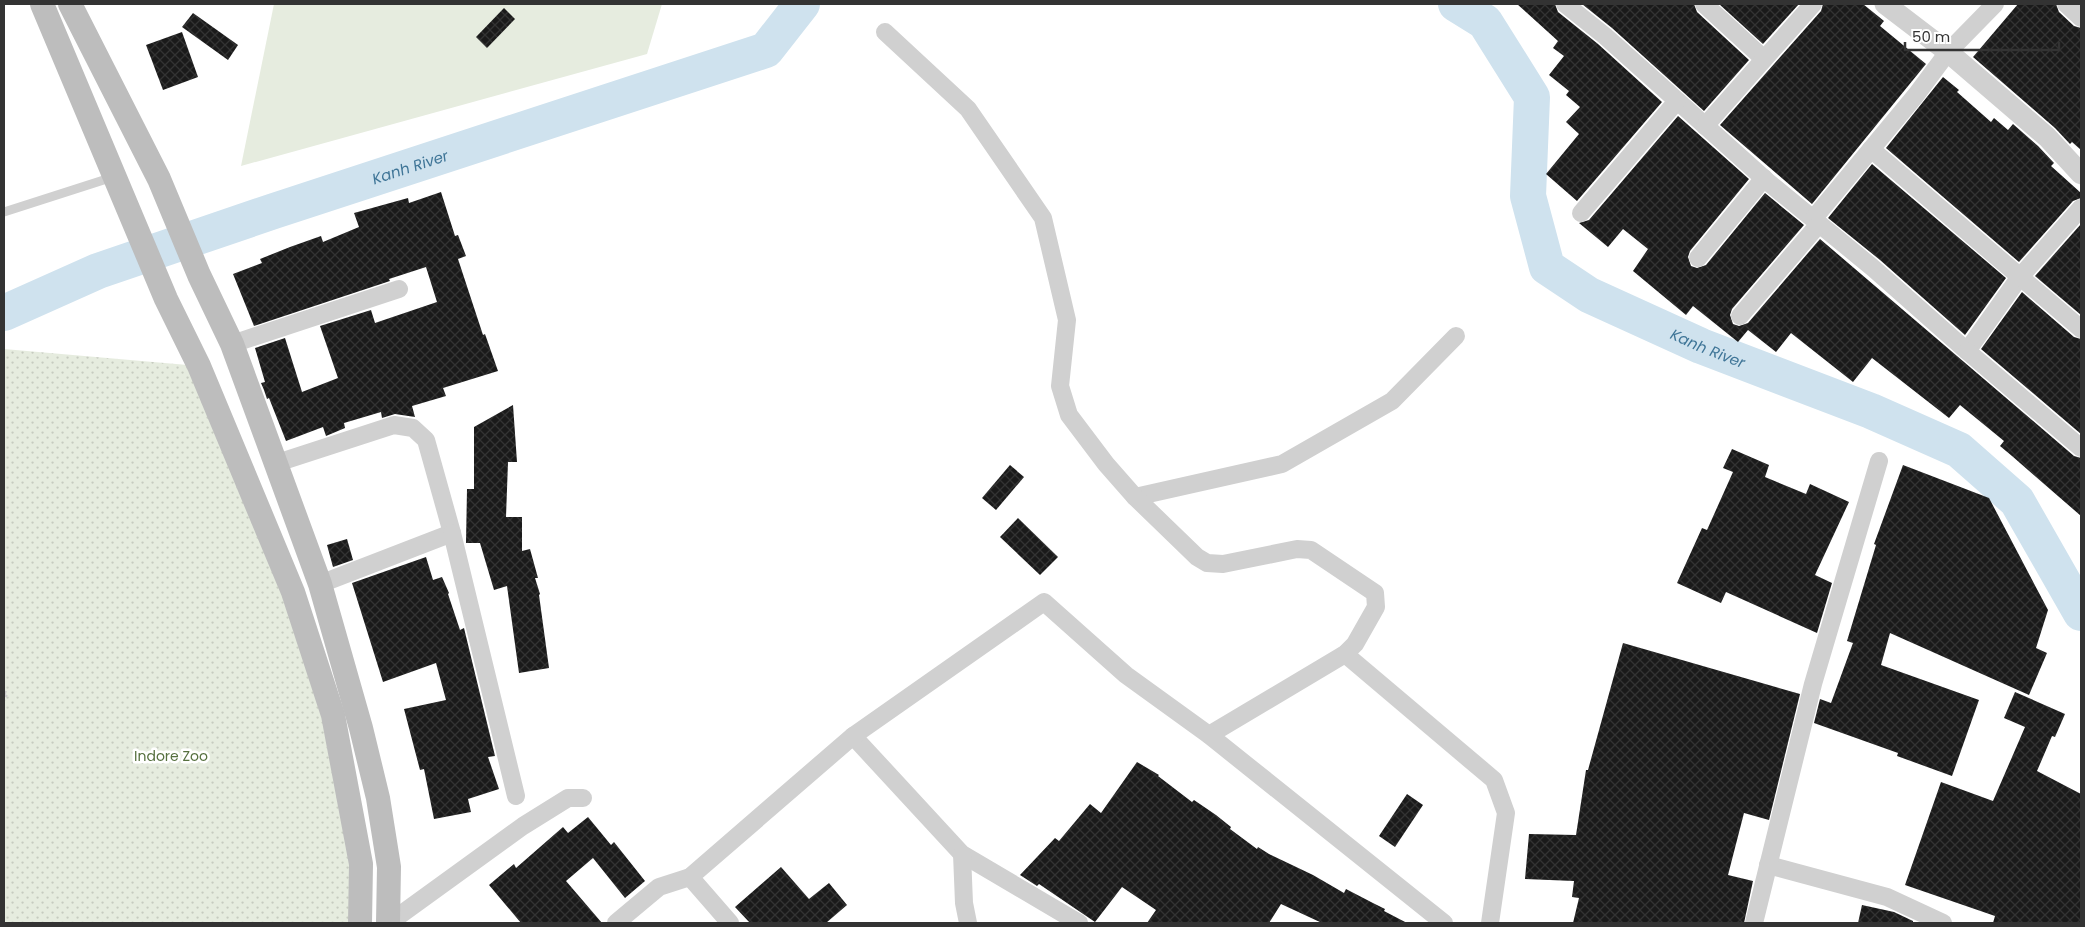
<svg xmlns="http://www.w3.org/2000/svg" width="2085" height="927" font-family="Poppins,sans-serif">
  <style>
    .park { fill: url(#park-dots) }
    .garden { fill: #e6ecdf }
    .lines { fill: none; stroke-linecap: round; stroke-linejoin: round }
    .river { stroke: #cfe2ee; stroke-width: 36 }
    .building { fill: url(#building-cross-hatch) }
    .path { stroke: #cdcdcd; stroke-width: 3; stroke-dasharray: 2.5 2.5; stroke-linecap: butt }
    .service { stroke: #d0d0d0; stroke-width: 9 }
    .minor { stroke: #d0d0d0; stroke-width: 18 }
    .tertiary { stroke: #d0d0d0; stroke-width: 21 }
    .secondary { stroke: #bdbdbd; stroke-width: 24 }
    .labels { text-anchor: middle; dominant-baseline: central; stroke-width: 5; stroke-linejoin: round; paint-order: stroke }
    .park-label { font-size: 14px; fill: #56703f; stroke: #fff }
    .water-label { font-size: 15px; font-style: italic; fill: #3f7597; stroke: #fff }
  </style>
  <defs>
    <pattern id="park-dots" width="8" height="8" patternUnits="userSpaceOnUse" patternTransform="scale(1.25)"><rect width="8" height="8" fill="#e6ecdf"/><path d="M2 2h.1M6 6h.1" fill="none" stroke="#c6cbc0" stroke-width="1.8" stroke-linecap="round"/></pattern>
    <pattern id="building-cross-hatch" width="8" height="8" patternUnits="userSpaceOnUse" patternTransform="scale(1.25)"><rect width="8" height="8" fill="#1a1a1a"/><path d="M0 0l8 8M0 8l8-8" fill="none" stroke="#333"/></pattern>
  </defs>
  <rect width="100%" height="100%" fill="#fff"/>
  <!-- park -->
  <path class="park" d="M 4,349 L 199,366 L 333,715 L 360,923 L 4,923 Z"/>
  <!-- garden -->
  <path class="garden" d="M 274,4 L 662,4 L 647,54 L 241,166 Z"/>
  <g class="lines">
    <!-- river -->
    <g class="river">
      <path id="s1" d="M 1456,4 L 1485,22 L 1532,97 L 1528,196 L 1547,267 L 1589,295 L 1701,346 L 1871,411 L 1959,450 L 2017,501 L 2081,613"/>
      <path id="s2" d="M 4,313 L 98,271 L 274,211 L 766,50 L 802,4"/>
    </g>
  </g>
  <!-- building -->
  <g class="building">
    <path d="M 1517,4 L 1555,4 L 1558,12 L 1598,44 L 1662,102 L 1577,201 L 1546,174 L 1579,134 L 1566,122 L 1580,107 L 1566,95 L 1569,91 L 1549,75 L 1564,56 L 1553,48 L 1558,41 Z"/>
    <path d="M 1582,4 L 1694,4 L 1697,12 L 1749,60 L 1704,111 L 1612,28 Z"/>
    <path d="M 1719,4 L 1799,4 L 1763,44 Z"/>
    <path d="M 1823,4 L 1863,4 L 1884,21 L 1880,26 L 1926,64 L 1812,204 L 1720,125 L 1821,11 Z"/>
    <path d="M 2018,4 L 2056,4 L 2059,12 L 2074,26 L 2081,28 L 2081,150 L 2072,142 L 2070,144 L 2055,128 L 1973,57 Z"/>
    <path d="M 504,8 L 515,19 L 487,48 L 476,37 Z"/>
    <path d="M 193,13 L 238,45 L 228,60 L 182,27 Z"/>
    <path d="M 182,32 L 198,77 L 163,90 L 146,45 Z"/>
    <path d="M 1943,77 L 1959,90 L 1957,92 L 1991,122 L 1994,118 L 2008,130 L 2013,124 L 2038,146 L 2054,163 L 2051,166 L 2081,193 L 2081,198 L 2073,201 L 2019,262 L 1886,148 Z"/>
    <path d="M 1678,116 L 1749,179 L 1690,251 L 1688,257 L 1691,266 L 1697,268 L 1706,265 L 1765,193 L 1804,225 L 1732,309 L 1730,315 L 1733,324 L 1739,326 L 1748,323 L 1820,239 L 2074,456 L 2081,458 L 2081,516 L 2012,456 L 2000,446 L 2004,441 L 1960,405 L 1949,418 L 1872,358 L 1853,382 L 1791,333 L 1776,352 L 1748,330 L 1738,342 L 1693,306 L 1686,315 L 1633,271 L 1648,249 L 1623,229 L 1608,247 L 1579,223 L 1589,220 Z"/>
    <path d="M 1872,164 L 2006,278 L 1965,335 L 1880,260 L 1828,218 Z"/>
    <path d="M 441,192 L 455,236 L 458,235 L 466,256 L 458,259 L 483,335 L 485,334 L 498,371 L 443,388 L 446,396 L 412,406 L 415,417 L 395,414 L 382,418 L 381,412 L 344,423 L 345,428 L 326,436 L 323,427 L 286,441 L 269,398 L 267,399 L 264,390 L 261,383 L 265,382 L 255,348 L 285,338 L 302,392 L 338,378 L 320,326 L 371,310 L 375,323 L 437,302 L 426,267 L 389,279 L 390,281 L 254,326 L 233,274 L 262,263 L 260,259 L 290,247 L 321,236 L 323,242 L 359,227 L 354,213 L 408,198 L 409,203 Z"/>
    <path d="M 2081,224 L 2081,315 L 2035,276 Z"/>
    <path d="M 2022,292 L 2074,337 L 2081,339 L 2081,434 L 1981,349 Z"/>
    <path d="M 513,405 L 517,462 L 508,462 L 506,517 L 522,517 L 522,551 L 530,549 L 538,578 L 535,578 L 540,594 L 539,595 L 549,668 L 519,673 L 507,586 L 494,590 L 480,543 L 466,543 L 467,489 L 474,489 L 474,427 Z"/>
    <path d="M 1732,449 L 1769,465 L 1765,477 L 1806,494 L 1810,484 L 1849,502 L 1815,575 L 1832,583 L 1817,633 L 1726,592 L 1721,603 L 1677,583 L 1702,528 L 1707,530 L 1733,472 L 1723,468 Z"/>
    <path d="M 1010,465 L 1024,477 L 996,510 L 982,498 Z"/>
    <path d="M 1903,465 L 1989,498 L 2048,610 L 2036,648 L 2047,653 L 2029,695 L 1890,633 L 1881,665 L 1979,700 L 1952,776 L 1897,756 L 1898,753 L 1814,723 L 1820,699 L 1831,703 L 1853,643 L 1847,641 L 1876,545 L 1874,544 Z"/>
    <path d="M 1018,518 L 1058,557 L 1040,575 L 1000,537 Z"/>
    <path d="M 347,539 L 353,560 L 333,567 L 327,545 Z"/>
    <path d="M 426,557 L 433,580 L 442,577 L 449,593 L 448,594 L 460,630 L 464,628 L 495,756 L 488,757 L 499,789 L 468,799 L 471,812 L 434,819 L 424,769 L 420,770 L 404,709 L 446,700 L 436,663 L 383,682 L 352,583 Z"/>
    <path d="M 1623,643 L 1800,694 L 1769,820 L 1744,813 L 1728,875 L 1753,881 L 1744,923 L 1573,923 L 1579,898 L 1572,897 L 1574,881 L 1525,879 L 1529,834 L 1576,835 L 1586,770 L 1588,770 Z"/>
    <path d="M 2015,692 L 2065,714 L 2055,737 L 2052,736 L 2037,771 L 2081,794 L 2081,923 L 1993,923 L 1995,916 L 1905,885 L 1941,782 L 1993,801 L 2025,727 L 2004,718 Z"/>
    <path d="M 1137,762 L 1159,775 L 1158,776 L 1192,802 L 1194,800 L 1216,815 L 1231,827 L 1230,829 L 1257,849 L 1258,847 L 1269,854 L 1313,875 L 1344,893 L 1346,889 L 1371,902 L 1385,909 L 1384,911 L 1407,923 L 1322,923 L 1281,904 L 1269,923 L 1147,923 L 1156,910 L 1122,887 L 1095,922 L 1039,884 L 1037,886 L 1020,875 L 1055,838 L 1059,841 L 1090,804 L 1101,813 Z"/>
    <path d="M 1407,794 L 1423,805 L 1395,847 L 1379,836 Z"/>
    <path d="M 588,817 L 611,845 L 614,842 L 645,881 L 625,898 L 593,858 L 566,881 L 602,923 L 521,923 L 489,885 L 514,864 L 516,868 L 563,827 L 568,833 Z"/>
    <path d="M 781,867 L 809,899 L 829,883 L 847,905 L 826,923 L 750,923 L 735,907 Z"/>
    <path d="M 1862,905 L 1894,912 L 1913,921 L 1913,923 L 1858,923 Z"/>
  </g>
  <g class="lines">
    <!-- path -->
    <path class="path" d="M 4,692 L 7,693 L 4,700"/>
    <!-- service -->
    <path class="service" d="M 4,212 L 113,177"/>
    <!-- minor -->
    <g class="minor">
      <path d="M 1565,4 L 1605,36 L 1768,182 L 1873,268 L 1967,351 L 2019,278 L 2081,208"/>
      <path d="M 1704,4 L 1764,59"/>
      <path d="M 2066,4 L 2081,18"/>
      <path d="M 885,32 L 968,109 L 1043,218 L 1067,320 L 1060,386 L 1069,415 L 1106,464 L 1135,497 L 1282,464 L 1392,401 L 1456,336"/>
      <path d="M 1705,126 L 1813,4"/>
      <path d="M 1871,149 L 2081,329"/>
      <path d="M 1581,213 L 1677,101"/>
      <path d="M 1814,218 L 1916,95 L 1948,52 L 1995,4"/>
      <path d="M 1698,258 L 1764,178"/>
      <path d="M 1740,316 L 1819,224"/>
      <path d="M 232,344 L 399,289"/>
      <path d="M 1967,351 L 2081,448"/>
      <path d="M 277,463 L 394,425 L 413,428 L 426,440 L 452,533 L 320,584"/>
      <path d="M 1135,497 L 1197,557 L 1207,563 L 1223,564 L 1297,549 L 1311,550 L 1375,593 L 1376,607 L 1355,644 L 1345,654 L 1209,735"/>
      <path d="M 452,533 L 516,796"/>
      <path d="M 1345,654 L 1494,780 L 1506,813 L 1490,923"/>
      <path d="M 853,736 L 962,854 L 1079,923"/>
      <path d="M 962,854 L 964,903 L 968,923"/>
      <path d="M 1768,865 L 1887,897 L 1943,923"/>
      <path d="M 389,923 L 523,826 L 568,798 L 583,798"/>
      <path d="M 616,923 L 659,887 L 690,877"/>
      <path d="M 730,923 L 690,877 L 853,736 L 1044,602 L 1126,675 L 1209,735 L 1444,923"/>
      <path d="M 1754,923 L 1813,684 L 1879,461"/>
    </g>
    <!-- tertiary -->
    <path class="tertiary" d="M 1885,4 L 1948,52 L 2047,137 L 2081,174"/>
    <!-- secondary -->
    <g class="secondary">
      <path d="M 42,4 L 166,299 L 199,366 L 293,592 L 333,715 L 361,864 L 360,923"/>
      <path d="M 70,4 L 159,179 L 199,275 L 232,344 L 320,584 L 361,728 L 378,798 L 389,867 L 388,923"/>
    </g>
  </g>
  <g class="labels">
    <!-- park labels -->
    <g class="park-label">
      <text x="171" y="756">Indore Zoo</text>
    </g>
    <!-- water labels -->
    <g class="water-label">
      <text stroke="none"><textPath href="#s2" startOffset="432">Kanh River</textPath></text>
      <text stroke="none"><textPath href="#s1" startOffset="476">Kanh River</textPath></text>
    </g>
  </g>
  <!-- border -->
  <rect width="2085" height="927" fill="none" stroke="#333333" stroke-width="10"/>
  <!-- scale -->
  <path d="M1905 42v8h154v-8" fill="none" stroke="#333333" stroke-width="2.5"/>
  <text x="1912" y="42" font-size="15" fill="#333333" stroke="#ffffff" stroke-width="4" paint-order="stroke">50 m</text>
</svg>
